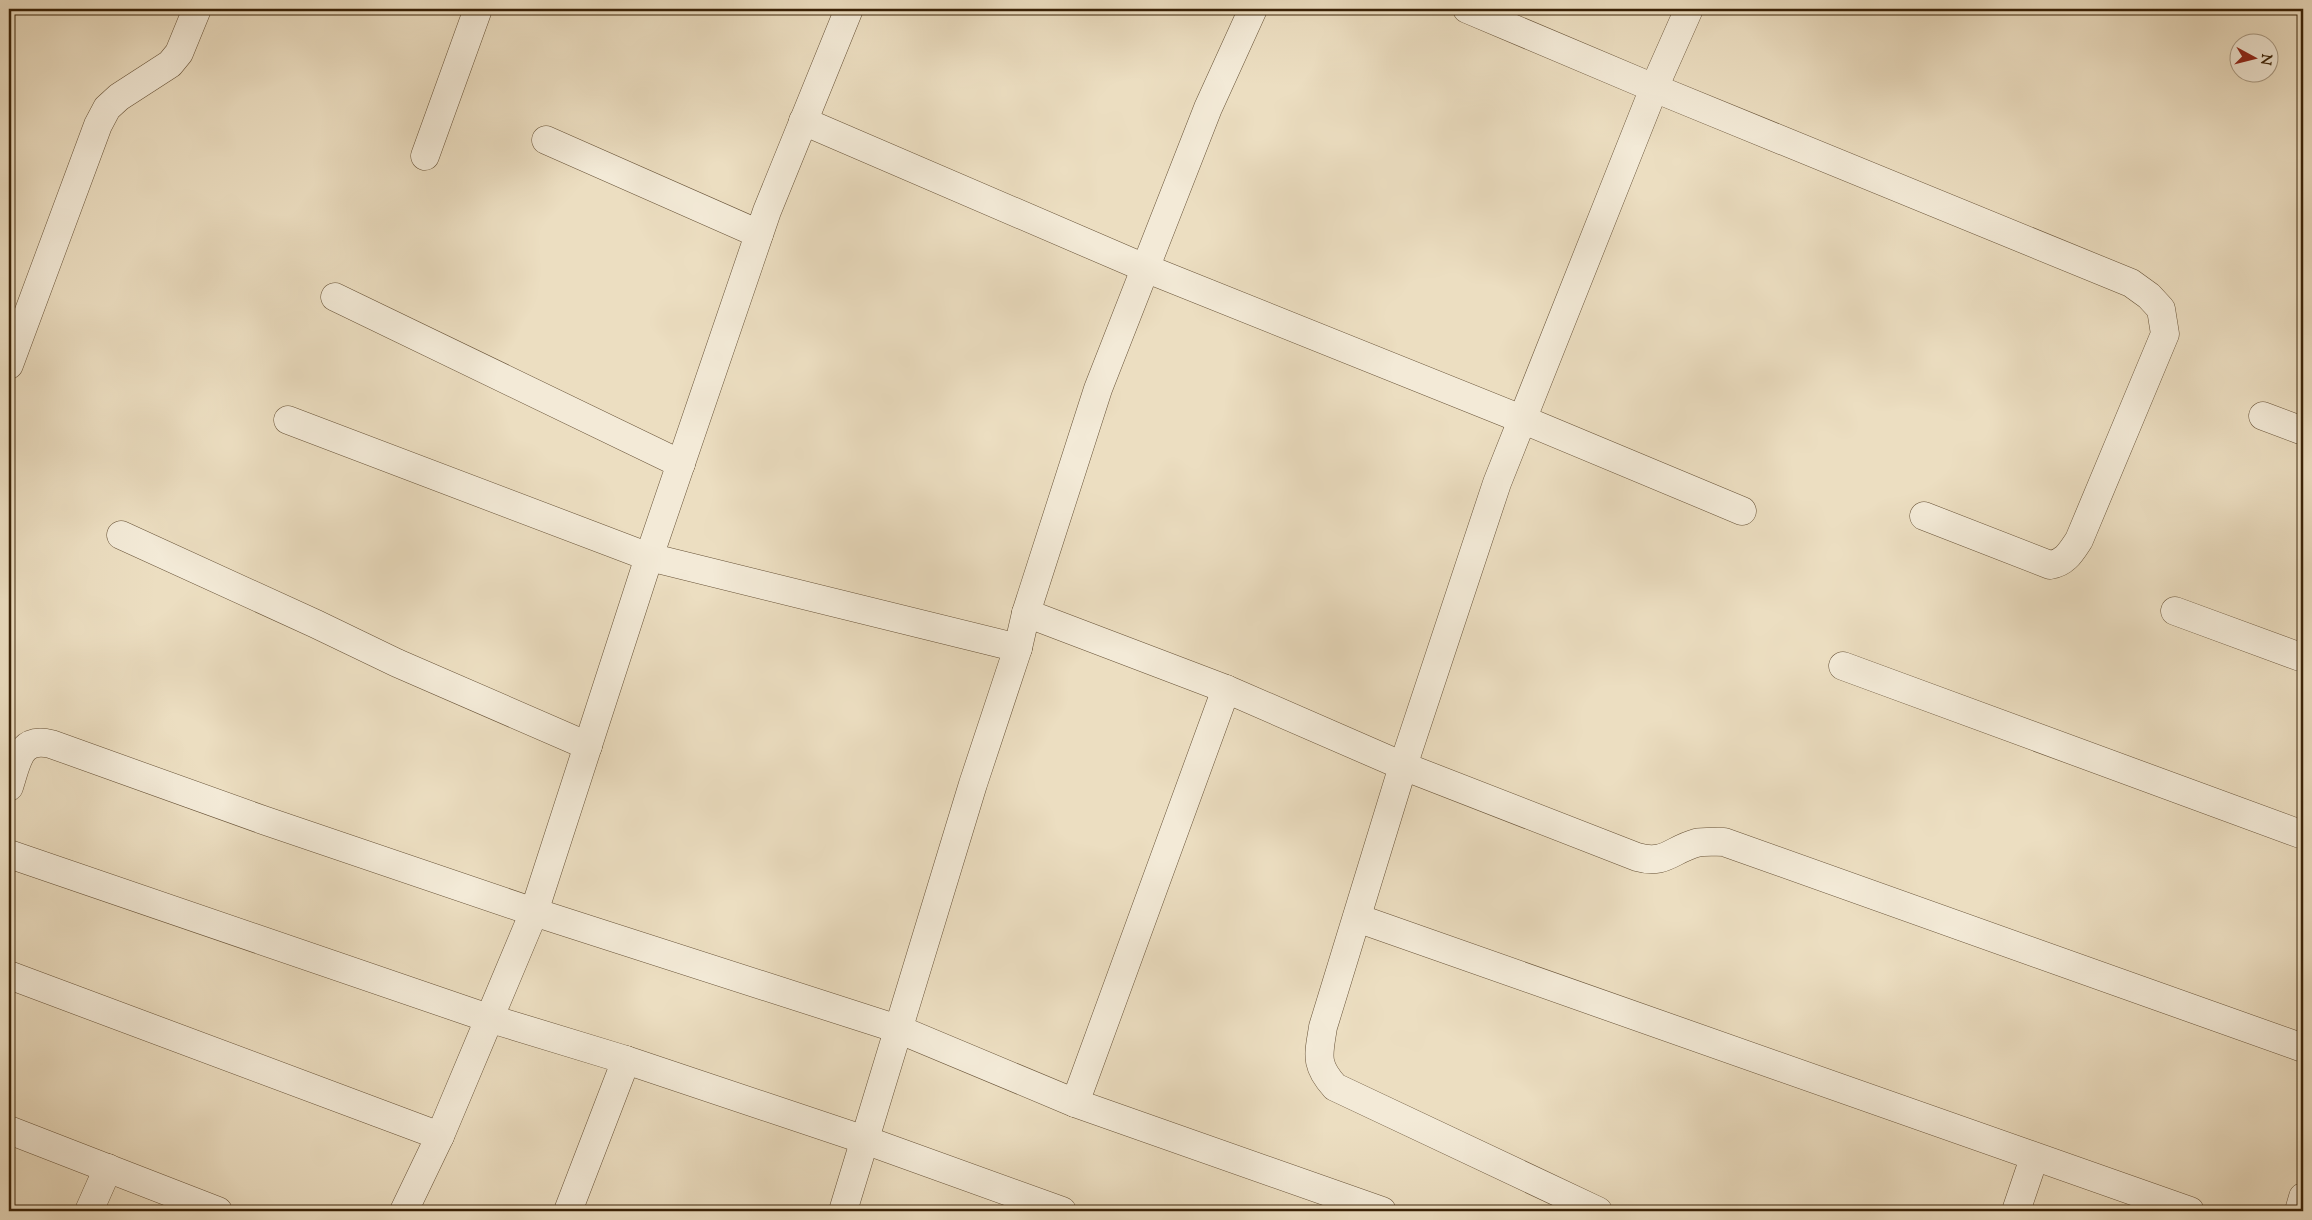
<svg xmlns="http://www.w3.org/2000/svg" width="2312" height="1220" font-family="'Sorts Mill Goudy',serif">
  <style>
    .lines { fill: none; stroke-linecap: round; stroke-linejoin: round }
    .minor-casing { stroke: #665136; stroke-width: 29 }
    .minor { stroke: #f3ead7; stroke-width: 28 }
  </style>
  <rect width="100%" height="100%" fill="#ecdec1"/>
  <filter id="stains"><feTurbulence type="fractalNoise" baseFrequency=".004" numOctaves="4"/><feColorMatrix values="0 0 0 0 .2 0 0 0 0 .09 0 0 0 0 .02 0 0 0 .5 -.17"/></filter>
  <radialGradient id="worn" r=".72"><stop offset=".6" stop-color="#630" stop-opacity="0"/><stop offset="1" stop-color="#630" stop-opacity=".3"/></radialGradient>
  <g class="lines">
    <defs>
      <g id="minor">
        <path d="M 1467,9 L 1654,88 L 2131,283 L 2149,296 L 2161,309 L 2165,334 L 2079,540 C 2071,552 2065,563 2050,565 L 1924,516"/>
        <path d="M 803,121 L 1145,268 L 1524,420 L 1742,511"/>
        <path d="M 546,140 L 759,234"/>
        <path d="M 425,156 L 478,9"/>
        <path d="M 335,297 L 681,464"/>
        <path d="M 9,365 L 98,125 L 107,108 L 119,97 L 170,64 L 179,53 L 197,9"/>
        <path d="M 2263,416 L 2303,431"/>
        <path d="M 288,420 L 649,557 L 1018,648"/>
        <path d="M 121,535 L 316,624 L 397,663 L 588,746"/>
        <path d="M 2175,611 L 2303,658"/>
        <path d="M 1026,613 L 1226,689 L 1403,766 L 1637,857 C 1665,865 1671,850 1696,843 C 1705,841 1715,842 1724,842 L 2303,1048"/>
        <path d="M 1843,666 L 2303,835"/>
        <path d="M 9,787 C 17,763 19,736 51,744 L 263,820 L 534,912 L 898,1029 L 1075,1103 L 1382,1211"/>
        <path d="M 9,854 L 488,1018 L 626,1060 L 865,1140 L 1062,1211"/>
        <path d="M 1357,918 L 2190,1211"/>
        <path d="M 9,975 L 440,1136"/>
        <path d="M 1075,1103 L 1226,689"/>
        <path d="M 9,1130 L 218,1211"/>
        <path d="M 89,1211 L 108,1168"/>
        <path d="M 404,1211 L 440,1136 L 534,912 L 649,557 L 767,211 L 849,9"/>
        <path d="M 568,1211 L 626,1060"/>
        <path d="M 843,1211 L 973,784 L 1018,648 L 1026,613 L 1098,389 L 1208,108 L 1253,9"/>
        <path d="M 1598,1211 L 1335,1087 C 1314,1064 1319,1054 1323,1027 L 1403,766 L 1497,483 L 1654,88 L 1689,9"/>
        <path d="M 2016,1211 L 2034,1158"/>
        <path d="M 2299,1211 L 2303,1197"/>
      </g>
    </defs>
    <!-- minor casing -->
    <use href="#minor" class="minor-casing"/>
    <!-- minor -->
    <use href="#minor" class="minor"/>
  </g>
  <!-- margin -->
  <rect width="2312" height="1220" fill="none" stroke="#ecdec1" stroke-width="30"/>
  <rect x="10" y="10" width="2292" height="1200" fill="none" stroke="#3a2207" stroke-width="2.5"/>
  <rect x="15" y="15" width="2282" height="1190" fill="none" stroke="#3a2207"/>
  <!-- north arrow -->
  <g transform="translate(2254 58) rotate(97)"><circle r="24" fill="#f3ead7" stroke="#a99a84"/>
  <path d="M0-4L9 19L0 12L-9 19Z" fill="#8f2418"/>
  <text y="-8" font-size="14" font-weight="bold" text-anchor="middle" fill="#3a2207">N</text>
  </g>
  <rect width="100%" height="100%" filter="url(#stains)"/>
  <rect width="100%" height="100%" fill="url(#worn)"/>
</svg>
